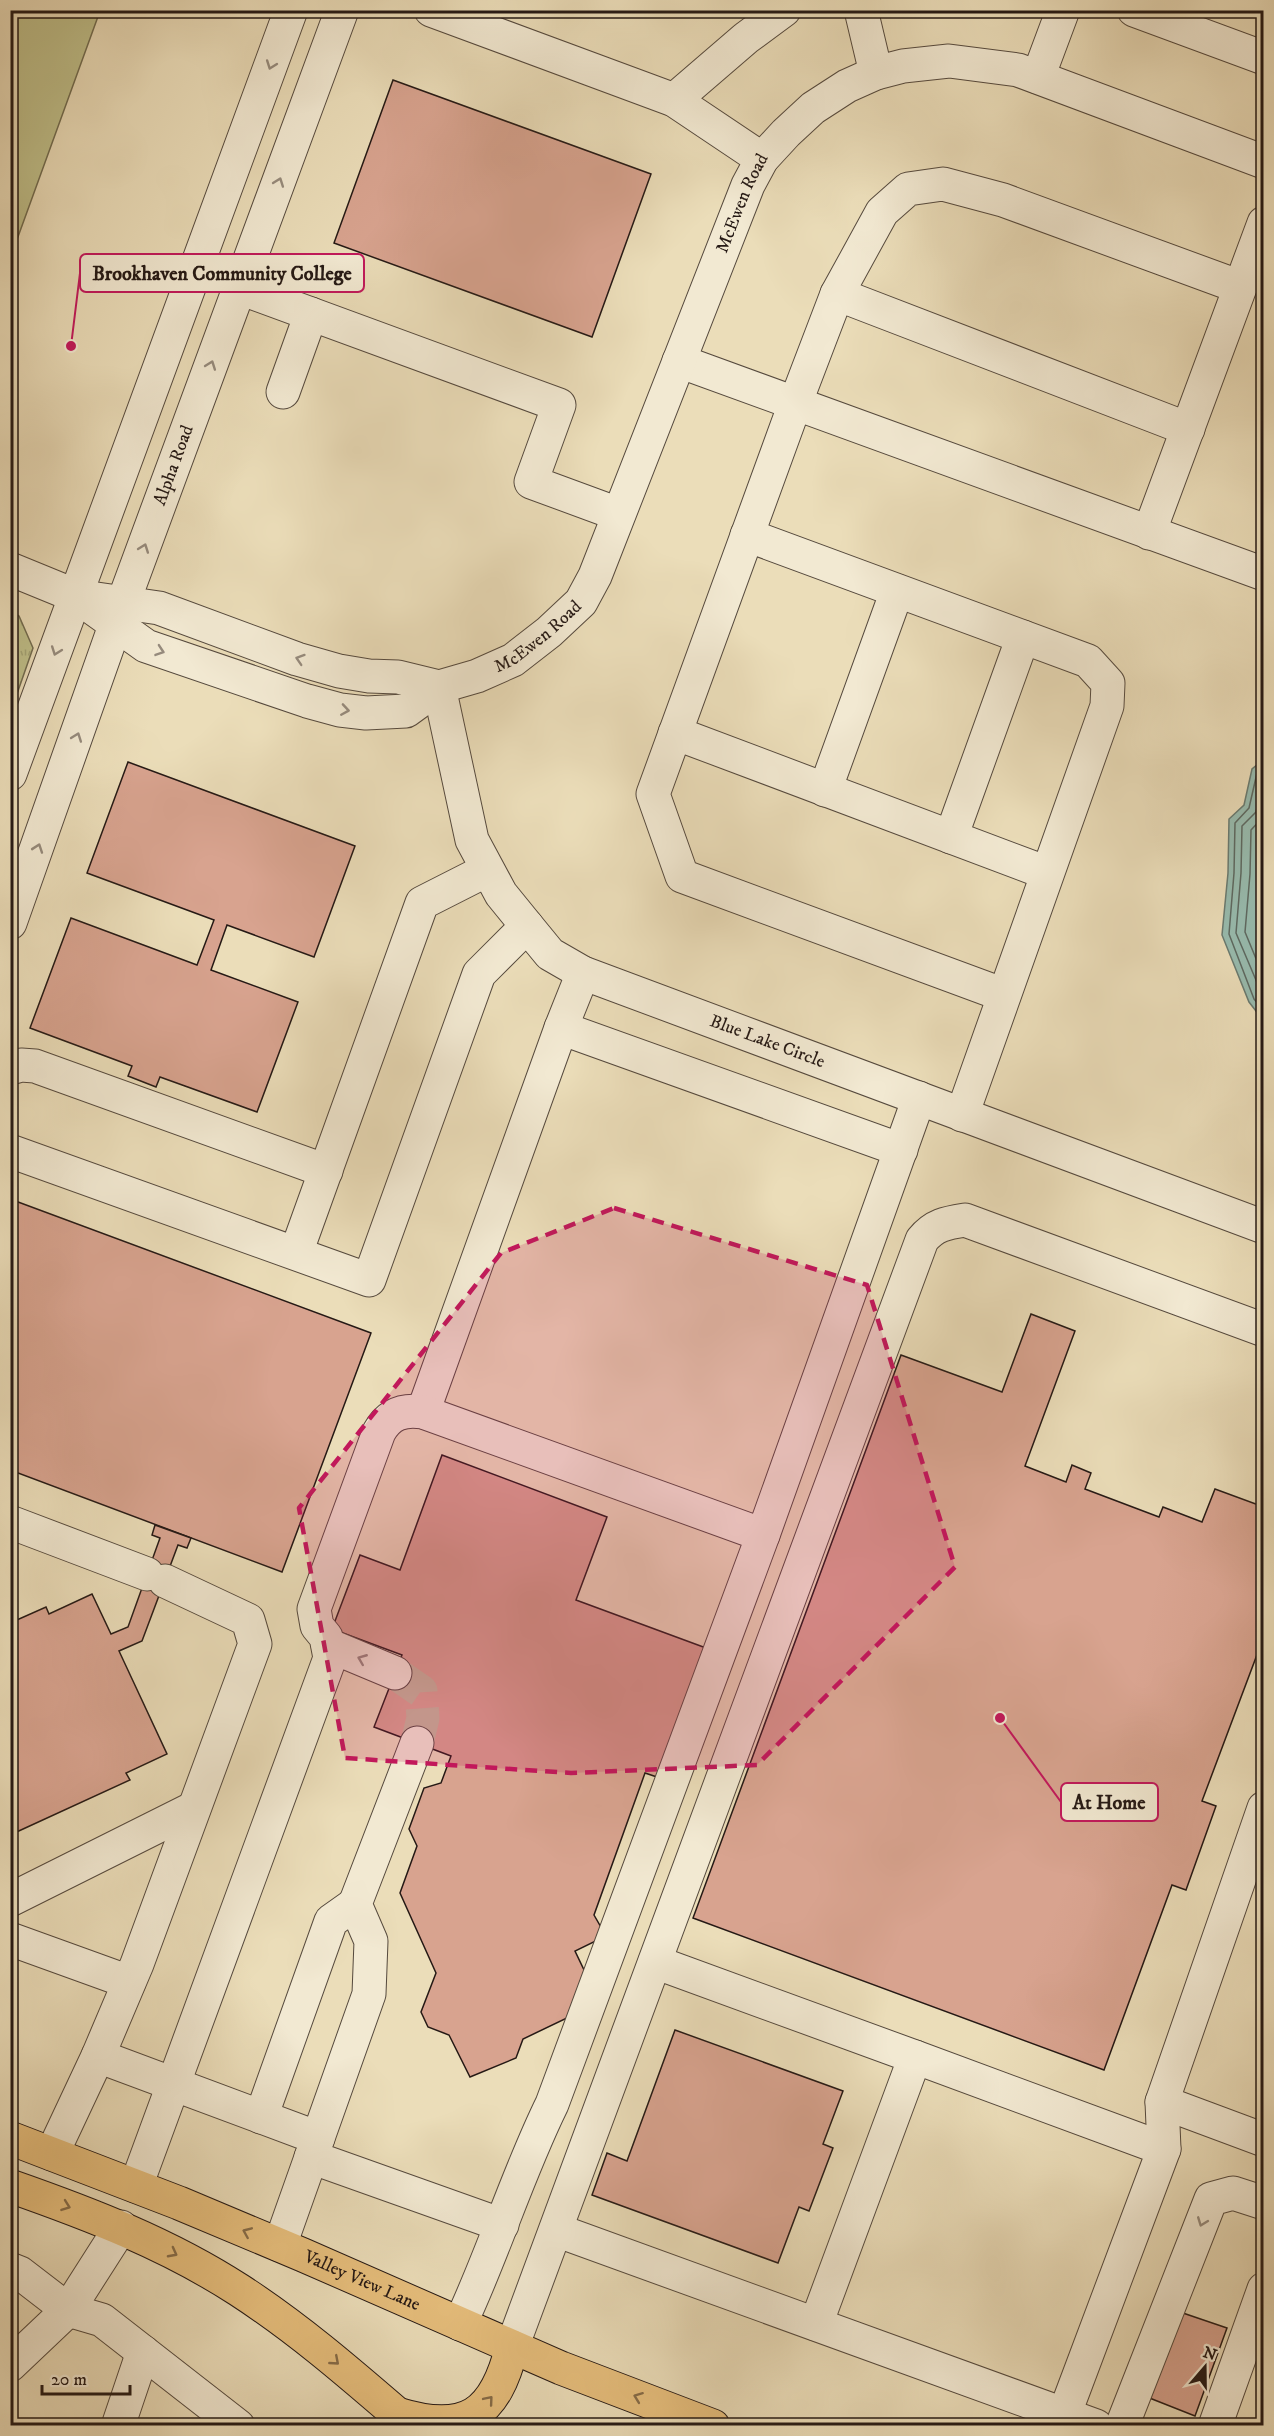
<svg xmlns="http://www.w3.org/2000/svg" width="1274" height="2436" font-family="'IM FELL DW Pica',serif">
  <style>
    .grass { fill: url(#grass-tufts); stroke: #726c50; stroke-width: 1.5 }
    .garden { fill: #bfbf8a; stroke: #726c50; stroke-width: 1.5 }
    .water { fill: #98bcaf; stroke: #6a7b71; stroke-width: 1.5 }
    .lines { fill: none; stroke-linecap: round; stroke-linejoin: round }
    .shore { stroke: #5e6a62; stroke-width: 1.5 }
    .building { fill: #d8a38f; stroke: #251915; stroke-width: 1.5 }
    .minor-tunnel { stroke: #c3b698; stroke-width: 33; stroke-dasharray: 33 16; stroke-linecap: butt }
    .minor-casing { stroke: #564a3e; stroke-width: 35 }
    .major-casing { stroke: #251915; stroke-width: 35 }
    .minor { stroke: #f2e9d2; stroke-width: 33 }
    .major { stroke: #e6be7c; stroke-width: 33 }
    .oneway { stroke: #968b7d }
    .oneway2 { stroke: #866c48 }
    .marked { fill: #c2185b; fill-opacity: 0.2; stroke: #c2185b; stroke-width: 4.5; stroke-dasharray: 12 8; stroke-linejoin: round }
    .labels { text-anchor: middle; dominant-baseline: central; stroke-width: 6; stroke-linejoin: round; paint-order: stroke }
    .street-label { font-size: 18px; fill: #251915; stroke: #f2e9d2 }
    .leader { fill: none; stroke: #c2185b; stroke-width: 2 }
    .callout-dot { fill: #c2185b; stroke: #f2e9d2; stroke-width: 2 }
    .callout { fill: #f2e9d2; stroke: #c2185b; stroke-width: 2 }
    .callout-label { font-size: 20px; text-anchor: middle; font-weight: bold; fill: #251915 }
  </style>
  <defs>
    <pattern id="grass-tufts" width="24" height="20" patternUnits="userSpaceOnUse" patternTransform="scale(1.5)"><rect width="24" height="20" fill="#bfbf8a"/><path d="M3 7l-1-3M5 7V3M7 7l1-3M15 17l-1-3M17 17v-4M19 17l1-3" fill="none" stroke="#a4a476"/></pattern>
  </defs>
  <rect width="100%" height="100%" fill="#ebddb9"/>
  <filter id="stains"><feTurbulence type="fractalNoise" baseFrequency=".00333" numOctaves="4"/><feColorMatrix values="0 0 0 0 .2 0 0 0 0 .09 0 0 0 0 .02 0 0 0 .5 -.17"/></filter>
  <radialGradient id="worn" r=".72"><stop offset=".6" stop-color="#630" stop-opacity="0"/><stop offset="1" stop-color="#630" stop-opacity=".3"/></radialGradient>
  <!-- grass -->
  <path class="grass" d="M 11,611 L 19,616 L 33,648 L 11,711 Z"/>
  <!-- garden -->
  <path class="garden" d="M 11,10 L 100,11 L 11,256 L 10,11 Z"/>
  <!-- water -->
  <path class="water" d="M 1263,760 L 1263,1020 L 1249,1002 L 1222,935 L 1228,873 L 1229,819 L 1244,805 L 1252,769 Z"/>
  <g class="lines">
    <!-- shore -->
    <g class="shore">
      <path d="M 1264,767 L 1257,773 L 1249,808 L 1235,823 L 1234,873 L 1229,934 L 1254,999 L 1264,1011"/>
      <path d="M 1264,778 L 1256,812 L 1242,826 L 1241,873 L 1236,933 L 1264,999"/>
      <path d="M 1264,816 L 1251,830 L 1250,874 L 1245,932 L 1264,978"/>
    </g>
  </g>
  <!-- building -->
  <g class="building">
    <path d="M 393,80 L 651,174 L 592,337 L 334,243 Z"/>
    <path d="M 128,762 L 355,846 L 314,957 L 227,925 L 211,970 L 298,1002 L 257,1112 L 160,1077 L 156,1087 L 128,1076 L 132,1066 L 30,1028 L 71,918 L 197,965 L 214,920 L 87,873 Z"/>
    <path d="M 10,1199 L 371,1333 L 282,1572 L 10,1470 Z"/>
    <path d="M 1031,1314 L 1075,1331 L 1025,1466 L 1066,1482 L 1072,1465 L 1091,1473 L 1085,1489 L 1159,1517 L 1163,1507 L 1202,1522 L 1215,1489 L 1264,1507 L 1264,1636 L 1202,1801 L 1216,1806 L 1186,1890 L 1172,1885 L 1104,2070 L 693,1918 L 901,1355 L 1002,1392 Z"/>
    <path d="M 442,1455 L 607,1517 L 576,1600 L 706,1648 L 657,1777 L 645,1773 L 594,1915 L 606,1936 L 575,1951 L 585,1972 L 567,2018 L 523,2039 L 516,2058 L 470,2077 L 449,2035 L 428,2027 L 421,2012 L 436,1973 L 400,1893 L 417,1846 L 409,1829 L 424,1788 L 441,1783 L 451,1756 L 374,1727 L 402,1655 L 332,1629 L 360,1555 L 400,1570 Z"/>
    <path d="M 155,1525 L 191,1538 L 187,1548 L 178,1545 L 142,1641 L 119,1651 L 167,1754 L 126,1773 L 130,1780 L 10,1835 L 10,1623 L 46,1607 L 49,1614 L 92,1594 L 111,1634 L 128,1627 L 160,1538 L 152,1535 Z"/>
    <path d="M 675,2030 L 843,2091 L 823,2144 L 833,2148 L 809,2211 L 799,2207 L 778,2263 L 592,2195 L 607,2153 L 627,2161 Z"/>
    <path d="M 1177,2311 L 1227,2328 L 1195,2416 L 1147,2397 Z"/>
  </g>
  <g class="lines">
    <!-- minor-tunnel -->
    <path class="minor-tunnel" d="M 395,1673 L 421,1691 L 423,1718 L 417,1743"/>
    <defs>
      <g id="minor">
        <path d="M 431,10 L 674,100 L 762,159"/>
        <path d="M 861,10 L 876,73"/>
        <path d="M 1134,10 L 1264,58"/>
        <path d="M 1038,77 L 1063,10"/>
        <path d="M 674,100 L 746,38 L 784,10"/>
        <path d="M 240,288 L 559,405 L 531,482 L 618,514"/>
        <path d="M 837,294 L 1188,429"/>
        <path d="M 679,361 L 1264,574"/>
        <path d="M 283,392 L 311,314"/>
        <path d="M 1149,533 L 1264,223"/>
        <path d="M 747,535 L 1088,661 L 1108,683 L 1107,706 L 962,1115"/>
        <path d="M 10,569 L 76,596 L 159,608 L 297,659 L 339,671 L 369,676 L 398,677 L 439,687"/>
        <path id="s1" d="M 76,596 L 146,646 L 307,701 L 340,710 L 366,713 L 406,711 L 439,687 L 477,676 L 513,660 L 549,632 L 581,602 L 595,576 L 748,185 L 762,159 L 786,133 L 813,108 L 847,86 L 876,73 L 903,66 L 949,61 L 1018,70 L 1264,162"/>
        <path id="s2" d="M 439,687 L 472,840 L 501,894 L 527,926 L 550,954 L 583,973 L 1264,1227"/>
        <path d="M 675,733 L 1047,873"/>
        <path d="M 10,774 L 291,10"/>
        <path d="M 825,790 L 897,591"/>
        <path d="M 951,837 L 1023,637"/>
        <path id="s3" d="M 10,923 L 123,603 L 342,10"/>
        <path d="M 1004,995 L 682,876 L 653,794 L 795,404 L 837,294 L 882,212 L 908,189 L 943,184 L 1003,200 L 1240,287"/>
        <path d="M 561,1028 L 901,1150"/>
        <path d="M 10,1068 L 21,1065 L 35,1066 L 326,1171"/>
        <path d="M 10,1151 L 369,1280 L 479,974 L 527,926"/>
        <path d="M 296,1253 L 422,903 L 487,870"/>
        <path d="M 423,1412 L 561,1028 L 583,973"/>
        <path d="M 10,1522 L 147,1574"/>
        <path d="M 328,1645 L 395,1673"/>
        <path d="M 10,1900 L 194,1808"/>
        <path d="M 10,1939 L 129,1982"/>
        <path d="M 655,1962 L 915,2057 L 816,2324"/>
        <path d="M 98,2056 L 318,2138"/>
        <path d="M 915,2057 L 1164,2149"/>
        <path d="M 1162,2102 L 1264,2140"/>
        <path d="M 261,2117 L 331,1921 L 355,1904"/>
        <path d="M 52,2154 L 98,2056 L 137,1964 L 255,1644 L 248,1620 L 165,1581"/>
        <path d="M 311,2157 L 502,2225"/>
        <path d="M 136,2186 L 330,1658 L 326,1637 L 317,1626 L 314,1609 L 379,1432 C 389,1414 403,1409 423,1412 L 763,1535 L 919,1098"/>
        <path d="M 121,2227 L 68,2310 L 102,2320 L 238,2426"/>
        <path d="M 556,2230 L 1096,2426"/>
        <path d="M 280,2245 L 369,1994 L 371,1941 L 355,1904 L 417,1743"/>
        <path d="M 10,2269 L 20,2273 L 68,2310 L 10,2365"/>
        <path d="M 460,2324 C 494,2252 517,2175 552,2104 L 763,1535"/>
        <path d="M 512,2347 L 922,1240 C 934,1225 946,1223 965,1220 L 1264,1330"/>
        <path d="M 118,2426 L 143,2352"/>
        <path d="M 1060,2426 L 1164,2149 L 1162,2102 L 1264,1808"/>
        <path d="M 1122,2426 L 1211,2199 L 1233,2193 L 1264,2203"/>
        <path d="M 1215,2426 L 1264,2289"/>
      </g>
      <g id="major">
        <path id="s4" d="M 10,2138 L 179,2203 L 303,2255 L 561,2368 L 713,2426"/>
        <path d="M 10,2186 C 90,2214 168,2244 239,2290 C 296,2327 346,2370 397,2414 L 406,2426"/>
        <path d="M 397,2414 C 466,2435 495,2415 512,2347"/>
      </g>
    </defs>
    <!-- minor casing -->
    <use href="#minor" class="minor-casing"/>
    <!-- major casing -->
    <use href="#major" class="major-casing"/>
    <!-- minor -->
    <use href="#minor" class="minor"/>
    <!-- major -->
    <use href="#major" class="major"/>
  </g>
  <!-- one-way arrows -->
  <defs><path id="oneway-chevron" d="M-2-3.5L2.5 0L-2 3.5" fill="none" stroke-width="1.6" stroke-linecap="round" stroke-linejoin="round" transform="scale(1.5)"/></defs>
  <g class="oneway">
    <use href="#oneway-chevron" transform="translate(271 65) rotate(110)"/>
    <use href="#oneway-chevron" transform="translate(279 182) rotate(-70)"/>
    <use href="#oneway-chevron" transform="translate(211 365) rotate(-70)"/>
    <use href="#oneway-chevron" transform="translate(144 548) rotate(-70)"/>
    <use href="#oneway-chevron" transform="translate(56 651) rotate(110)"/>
    <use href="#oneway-chevron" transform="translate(160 651) rotate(19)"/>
    <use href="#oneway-chevron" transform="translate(300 659) rotate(-162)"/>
    <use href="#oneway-chevron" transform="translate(345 710) rotate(9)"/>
    <use href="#oneway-chevron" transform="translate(77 737) rotate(-70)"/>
    <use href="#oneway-chevron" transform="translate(38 848) rotate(-71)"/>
    <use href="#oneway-chevron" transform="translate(362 1659) rotate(-158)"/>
    <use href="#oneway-chevron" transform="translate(1202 2222) rotate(111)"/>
  </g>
  <g class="oneway2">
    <use href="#oneway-chevron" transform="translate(66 2206) rotate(20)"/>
    <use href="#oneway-chevron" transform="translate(247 2232) rotate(-157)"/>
    <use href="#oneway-chevron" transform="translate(173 2253) rotate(28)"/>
    <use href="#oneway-chevron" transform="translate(335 2361) rotate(41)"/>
    <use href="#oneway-chevron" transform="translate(638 2397) rotate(-159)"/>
    <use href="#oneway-chevron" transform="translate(489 2400) rotate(-50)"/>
  </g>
  <!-- marked area -->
  <path class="marked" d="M 614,1208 L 867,1285 L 955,1567 L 757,1765 L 571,1773 L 345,1758 L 299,1508 L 501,1253 Z"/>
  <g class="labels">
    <!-- street labels -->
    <g class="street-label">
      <text stroke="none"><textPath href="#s1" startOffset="996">McEwen Road</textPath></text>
      <text stroke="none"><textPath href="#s3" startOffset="486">Alpha Road</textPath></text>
      <text stroke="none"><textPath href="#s1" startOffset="510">McEwen Road</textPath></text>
      <text stroke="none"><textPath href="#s2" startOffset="530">Blue Lake Circle</textPath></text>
      <text stroke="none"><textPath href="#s4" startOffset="380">Valley View Lane</textPath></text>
    </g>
  </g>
  <!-- callouts -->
  <path class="leader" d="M71 346L80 273M1000 1718L1061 1802"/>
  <g class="callout-dot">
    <circle cx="71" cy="346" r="6"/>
    <circle cx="1000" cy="1718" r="6"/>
  </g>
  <g class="callout">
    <rect x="80" y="254" width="284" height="38" rx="6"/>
    <rect x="1061" y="1783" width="97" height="38" rx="6"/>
  </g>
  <g class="callout-label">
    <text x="222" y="280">Brookhaven Community College</text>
    <text x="1109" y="1809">At Home</text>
  </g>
  <!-- margin -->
  <rect width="1274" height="2436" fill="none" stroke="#ebddb9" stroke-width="36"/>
  <rect x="12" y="12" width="1250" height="2412" fill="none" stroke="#251915" stroke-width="3"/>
  <rect x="18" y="18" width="1238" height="2400" fill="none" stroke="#251915" stroke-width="1.5"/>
  <!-- north arrow -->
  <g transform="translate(1205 2367) rotate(20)" stroke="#f2e9d2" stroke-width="4.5" paint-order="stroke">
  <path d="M0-4.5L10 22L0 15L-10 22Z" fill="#251915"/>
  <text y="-9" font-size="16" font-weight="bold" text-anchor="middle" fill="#251915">N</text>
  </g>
  <!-- scale -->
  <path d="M42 2385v9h88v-9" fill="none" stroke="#251915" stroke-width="3"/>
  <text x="51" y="2385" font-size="18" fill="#251915" stroke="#f2e9d2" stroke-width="4.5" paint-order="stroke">20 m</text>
  <rect width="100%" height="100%" filter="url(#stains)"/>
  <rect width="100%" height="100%" fill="url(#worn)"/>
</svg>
